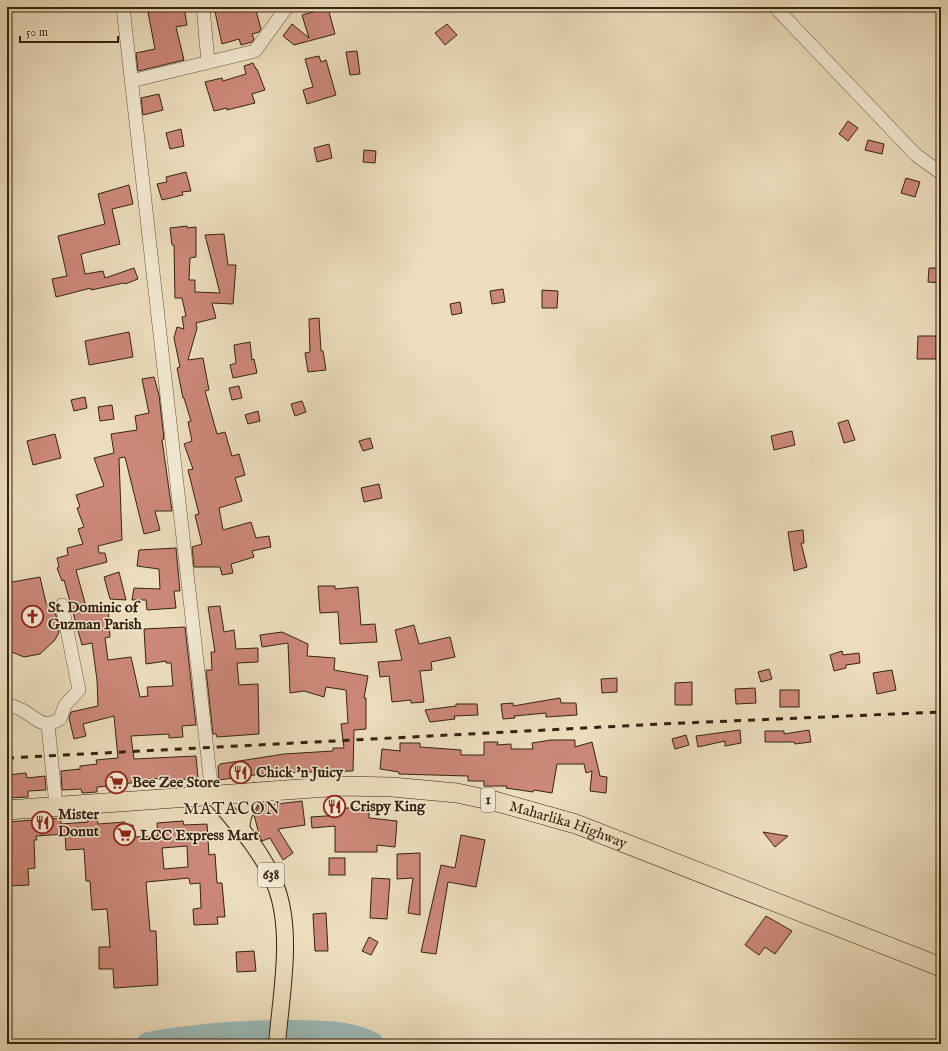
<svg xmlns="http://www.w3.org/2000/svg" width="948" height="1051" font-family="'IM FELL English',serif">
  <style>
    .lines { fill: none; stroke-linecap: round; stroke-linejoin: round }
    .river { stroke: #9bbab9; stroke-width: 24 }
    .building { fill: #cc8878; stroke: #362212; fill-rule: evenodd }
    .minor-casing { stroke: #64513c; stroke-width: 14 }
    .major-casing { stroke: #362212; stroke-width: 18 }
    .highway-casing { stroke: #362212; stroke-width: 20 }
    .minor { stroke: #f3e9d3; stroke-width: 13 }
    .major { stroke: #ecddbc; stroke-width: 16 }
    .highway { stroke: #ecddbc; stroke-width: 19 }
    .rail { stroke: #362212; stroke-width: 3; stroke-dasharray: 7 7; stroke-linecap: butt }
    .labels { text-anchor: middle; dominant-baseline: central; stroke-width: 3; stroke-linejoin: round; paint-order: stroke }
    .shield { fill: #f3e9d3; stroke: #6f5e4c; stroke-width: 1 }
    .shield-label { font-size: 14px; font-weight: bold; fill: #362212 }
    .poi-label { font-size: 15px; font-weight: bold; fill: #362212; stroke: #f3e9d3; text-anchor: start }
    .street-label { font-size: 15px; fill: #362212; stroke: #f3e9d3 }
    .quarter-label { font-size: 17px; letter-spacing: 1px; fill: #362212; stroke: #f3e9d3 }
  </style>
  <rect width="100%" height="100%" fill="#ecddbc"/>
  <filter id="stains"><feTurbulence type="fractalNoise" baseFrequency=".005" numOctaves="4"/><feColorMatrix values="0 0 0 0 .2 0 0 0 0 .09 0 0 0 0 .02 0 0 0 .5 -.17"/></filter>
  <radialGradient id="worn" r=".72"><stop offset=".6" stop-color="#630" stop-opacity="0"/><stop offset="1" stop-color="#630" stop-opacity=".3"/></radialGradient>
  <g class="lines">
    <!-- river -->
    <path class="river" d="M 148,1044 C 197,1035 241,1032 291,1032 C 316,1032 350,1032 372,1044"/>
  </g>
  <!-- building -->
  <g class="building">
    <path d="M 174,7 L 184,7 L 187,25 L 176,27 L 184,60 L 138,71 L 136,53 L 155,49 L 148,12 Z"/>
    <path d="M 214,7 L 255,7 L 261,29 L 259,32 L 252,34 L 254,39 L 252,42 L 241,45 L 239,39 L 222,44 Z"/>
    <path d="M 328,8 L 335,34 L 294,45 L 283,36 L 292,24 L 309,38 L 302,15 Z"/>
    <path d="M 447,24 L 457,35 L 445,45 L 435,33 Z"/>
    <path d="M 357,51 L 360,74 L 350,75 L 346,52 Z"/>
    <path d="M 319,56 L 321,62 L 326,60 L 336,95 L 307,104 L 303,90 L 313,87 L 305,59 Z"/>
    <path d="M 253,63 L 256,69 L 257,69 L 265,90 L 252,94 L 255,103 L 227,110 L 227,108 L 214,111 L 205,82 L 222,78 L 223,81 L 246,74 L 244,66 Z"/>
    <path d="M 159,94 L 163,110 L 143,115 L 141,98 Z"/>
    <path d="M 848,121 L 858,128 L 848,141 L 839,134 Z"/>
    <path d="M 181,129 L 184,146 L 170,149 L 166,133 Z"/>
    <path d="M 868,140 L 884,144 L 882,154 L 865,150 Z"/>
    <path d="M 329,144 L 332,158 L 317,162 L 314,148 Z"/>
    <path d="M 364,150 L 376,151 L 375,163 L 363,162 Z"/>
    <path d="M 186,172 L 191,191 L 182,192 L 183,195 L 162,200 L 157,184 L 167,182 L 166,177 Z"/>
    <path d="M 906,178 L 920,182 L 915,197 L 901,193 Z"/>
    <path d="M 129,185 L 133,204 L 112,209 L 120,244 L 81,254 L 85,274 L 103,271 L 105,278 L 134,268 L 138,279 L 125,284 L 124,283 L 91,290 L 91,288 L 56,297 L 52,279 L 67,276 L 58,236 L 105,224 L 98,194 Z"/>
    <path d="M 187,226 L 187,228 L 196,227 L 196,257 L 190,258 L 189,280 L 195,280 L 195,292 L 220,293 L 205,235 L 224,234 L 228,265 L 236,265 L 233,304 L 212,303 L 216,318 L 196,323 L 197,328 L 188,360 L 203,358 L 209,390 L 205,391 L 217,434 L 225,432 L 232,456 L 239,454 L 245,475 L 235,478 L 242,501 L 219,508 L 223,530 L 251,522 L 256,538 L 269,536 L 271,547 L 252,551 L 254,557 L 231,564 L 233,573 L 222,575 L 220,567 L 194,567 L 192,547 L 202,544 L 195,515 L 199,514 L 188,470 L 193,469 L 184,444 L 192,441 L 188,422 L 191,421 L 184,398 L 183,398 L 177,368 L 180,367 L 174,338 L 177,327 L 184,329 L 182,317 L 186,316 L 182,298 L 175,298 L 174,245 L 172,245 L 170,228 Z"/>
    <path d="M 929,268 L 941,268 L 941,283 L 928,282 Z"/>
    <path d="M 503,289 L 505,302 L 492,304 L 490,291 Z"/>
    <path d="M 542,290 L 558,291 L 557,308 L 542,308 Z"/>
    <path d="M 460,302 L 462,313 L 452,315 L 450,304 Z"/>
    <path d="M 319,318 L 321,351 L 323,351 L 326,370 L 308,372 L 305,353 L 310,352 L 309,319 Z"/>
    <path d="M 129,332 L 133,357 L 89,365 L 85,341 Z"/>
    <path d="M 918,336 L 936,336 L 936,359 L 917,359 Z"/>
    <path d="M 250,342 L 252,360 L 254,359 L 257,373 L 233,378 L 230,365 L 236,363 L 234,345 Z"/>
    <path d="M 154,377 L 159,395 L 164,439 L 162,440 L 172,511 L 155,511 L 160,530 L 144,534 L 125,457 L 119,458 L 122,540 L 98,546 L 99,553 L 105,553 L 107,562 L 76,570 L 87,610 L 108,605 L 110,637 L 105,638 L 108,660 L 131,657 L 140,697 L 148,696 L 147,687 L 173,686 L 171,663 L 166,663 L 166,661 L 146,664 L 144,629 L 185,627 L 196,725 L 182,726 L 183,737 L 169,738 L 169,734 L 131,736 L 134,759 L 196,756 L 198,778 L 166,781 L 166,778 L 139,780 L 139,782 L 122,784 L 122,785 L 97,787 L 97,792 L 82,793 L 81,789 L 62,790 L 61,771 L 80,769 L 80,766 L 97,764 L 96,760 L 118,758 L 114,716 L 83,724 L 86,736 L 74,739 L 69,718 L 71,712 L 98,706 L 97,680 L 92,643 L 82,645 L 64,580 L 62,581 L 57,568 L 59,567 L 57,558 L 68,555 L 67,548 L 83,544 L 78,529 L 84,527 L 77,508 L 80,507 L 76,495 L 104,486 L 94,458 L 114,453 L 111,434 L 137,430 L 135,416 L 149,413 L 142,379 Z"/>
    <path d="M 239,386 L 242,398 L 232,400 L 229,388 Z"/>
    <path d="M 85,397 L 87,408 L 74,411 L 71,400 Z"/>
    <path d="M 302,401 L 306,412 L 295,416 L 291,404 Z"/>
    <path d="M 112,405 L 114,419 L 100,421 L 98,407 Z"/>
    <path d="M 258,411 L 260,421 L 248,424 L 245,415 Z"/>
    <path d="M 848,420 L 855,440 L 844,443 L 838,423 Z"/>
    <path d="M 792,431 L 795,445 L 774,450 L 771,436 Z"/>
    <path d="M 55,434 L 61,458 L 33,465 L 27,441 Z"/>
    <path d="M 370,438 L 373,448 L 363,451 L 359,441 Z"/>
    <path d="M 379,484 L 382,498 L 364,502 L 361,488 Z"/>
    <path d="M 803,530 L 804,543 L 801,543 L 807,567 L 794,571 L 788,532 Z"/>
    <path d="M 176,548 L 180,591 L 174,591 L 176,608 L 147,610 L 146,600 L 132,600 L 134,588 L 160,589 L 159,569 L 137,566 L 139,550 Z"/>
    <path d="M 119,572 L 126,600 L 110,599 L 104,577 Z"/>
    <path d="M 40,577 L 46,603 L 56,615 L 59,632 L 55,640 L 40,654 L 24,657 L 7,650 L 7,608 L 9,608 L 7,583 Z"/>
    <path d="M 318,586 L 335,586 L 335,589 L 358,587 L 361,625 L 375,624 L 377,642 L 340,644 L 338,612 L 320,613 Z"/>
    <path d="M 220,606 L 224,632 L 234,630 L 236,649 L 258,648 L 258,662 L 237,663 L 239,685 L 258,684 L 259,734 L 217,737 L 216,734 L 213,734 L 206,670 L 212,670 L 211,652 L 215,652 L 208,607 Z"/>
    <path d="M 414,625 L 419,644 L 450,637 L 455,657 L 431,662 L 432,670 L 420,671 L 424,702 L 411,703 L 411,700 L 392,702 L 389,676 L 380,677 L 378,662 L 402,660 L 395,630 Z"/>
    <path d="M 282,632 L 308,644 L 307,656 L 335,658 L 334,670 L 368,676 L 364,698 L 366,698 L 366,729 L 354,730 L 353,771 L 269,773 L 219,780 L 218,766 L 220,764 L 284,754 L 333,751 L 333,748 L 344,748 L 341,724 L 348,723 L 346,690 L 326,687 L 324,697 L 304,691 L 290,693 L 288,643 L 262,647 L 260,635 Z"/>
    <path d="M 842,651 L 843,655 L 859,653 L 860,663 L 846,665 L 846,668 L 834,671 L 830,655 Z"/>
    <path d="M 769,669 L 772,679 L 761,682 L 758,672 Z"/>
    <path d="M 892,670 L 896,690 L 877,694 L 873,673 Z"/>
    <path d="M 617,678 L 617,692 L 602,693 L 601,679 Z"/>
    <path d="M 692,682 L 692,705 L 675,705 L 675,683 Z"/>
    <path d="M 755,688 L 756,703 L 736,704 L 735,689 Z"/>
    <rect x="780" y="690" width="19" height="17"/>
    <path d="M 560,698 L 561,703 L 576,703 L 577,715 L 546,717 L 546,713 L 514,716 L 515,718 L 503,719 L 501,704 L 513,703 L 513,706 Z"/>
    <path d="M 456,704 L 477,704 L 478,715 L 454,716 L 455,719 L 430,722 L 425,710 L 456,706 Z"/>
    <path d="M 740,730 L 741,743 L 725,746 L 725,741 L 698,747 L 696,736 Z"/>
    <path d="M 809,730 L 811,742 L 795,744 L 794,742 L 765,742 L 765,731 L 784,731 L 784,734 Z"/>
    <path d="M 686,735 L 689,745 L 675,749 L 672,739 Z"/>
    <path d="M 551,740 L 575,740 L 575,747 L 592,742 L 600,776 L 607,777 L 606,793 L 590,791 L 592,771 L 586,773 L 584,764 L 557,764 L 552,793 L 534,790 L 533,792 L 506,788 L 507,786 L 484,786 L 484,781 L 468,781 L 468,776 L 399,774 L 399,772 L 380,769 L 382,749 L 400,751 L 400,743 L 420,743 L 420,747 L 461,750 L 461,755 L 484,755 L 484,742 L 498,742 L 497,745 L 511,744 L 511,749 L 533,749 L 532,743 Z"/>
    <path d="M 26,773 L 27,778 L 45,776 L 46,790 L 28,791 L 28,797 L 7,798 L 7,775 Z"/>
    <path d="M 302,801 L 305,825 L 278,829 L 293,853 L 283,860 L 270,838 L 262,841 L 260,838 L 254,815 L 260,804 L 262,803 L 268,802 L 268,805 Z"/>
    <path d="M 340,808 L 369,808 L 369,818 L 397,821 L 395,847 L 377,845 L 377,852 L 335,852 L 335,826 L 312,828 L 311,817 L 340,815 Z"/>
    <path d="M 88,817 L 97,817 L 98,824 L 125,822 L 125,826 L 133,825 L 134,837 L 158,836 L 157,823 L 183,821 L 184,825 L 207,824 L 209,855 L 215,854 L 217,883 L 222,883 L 225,917 L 217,917 L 218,924 L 194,925 L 193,909 L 201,908 L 200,883 L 190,884 L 189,878 L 146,882 L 150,931 L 156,931 L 158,985 L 114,988 L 113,969 L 99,969 L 99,947 L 110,947 L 107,909 L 92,910 L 90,881 L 86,881 L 84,849 L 66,850 L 65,834 L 36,836 L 37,840 L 34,840 L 35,868 L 28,869 L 29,885 L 7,886 L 7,822 L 61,818 L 61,824 L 88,822 ZM 187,846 L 188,867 L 164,869 L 162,848 Z"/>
    <path d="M 763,832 L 788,836 L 775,847 Z"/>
    <path d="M 461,835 L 485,840 L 476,887 L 448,882 L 436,954 L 421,952 L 441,865 L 455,868 Z"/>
    <path d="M 420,853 L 420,915 L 408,913 L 413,878 L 397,879 L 397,854 Z"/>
    <rect x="329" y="858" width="16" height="17"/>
    <path d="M 372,878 L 390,879 L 387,919 L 370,918 Z"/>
    <path d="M 326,913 L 328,951 L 315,951 L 313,914 Z"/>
    <path d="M 766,916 L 792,931 L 775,954 L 765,947 L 759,955 L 745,945 Z"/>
    <path d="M 369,937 L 378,942 L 371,955 L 362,951 Z"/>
    <path d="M 254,951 L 256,971 L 237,972 L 236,952 Z"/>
  </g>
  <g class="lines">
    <defs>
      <g id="minor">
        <path d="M 123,7 L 212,794"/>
        <path d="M 203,7 L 208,62"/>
        <path d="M 775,7 L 916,155 L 941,173"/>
        <path d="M 131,81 L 255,51 L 287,7"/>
        <path d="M 7,704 C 12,706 18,708 22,710 C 37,718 42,730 60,719 L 65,705 L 79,690 L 62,605"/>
        <path d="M 48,724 L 56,806"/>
      </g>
      <g id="major">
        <path d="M 212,794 C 235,822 262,850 275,884 C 294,931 281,994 277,1044"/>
        <path d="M 241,829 L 243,816 L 255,791"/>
      </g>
      <g id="highway">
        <path id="s1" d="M 7,810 L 342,786 L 392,787 L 457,793 L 494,801 L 576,824 L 941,967"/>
      </g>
    </defs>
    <!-- minor casing -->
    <use href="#minor" class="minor-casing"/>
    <!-- major casing -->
    <use href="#major" class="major-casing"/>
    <!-- highway casing -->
    <use href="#highway" class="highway-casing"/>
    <!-- minor -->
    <use href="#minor" class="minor"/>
    <!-- major -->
    <use href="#major" class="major"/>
    <!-- highway -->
    <use href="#highway" class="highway"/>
    <!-- rail -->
    <path class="rail" d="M 7,758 L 661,724 L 941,712"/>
  </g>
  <!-- icons -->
  <defs>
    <symbol id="church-ring" viewBox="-11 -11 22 22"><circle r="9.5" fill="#f3e9d3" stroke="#8f2418" stroke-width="1.5"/><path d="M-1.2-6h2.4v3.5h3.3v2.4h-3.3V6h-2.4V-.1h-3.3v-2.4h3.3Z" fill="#8f2418"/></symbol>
    <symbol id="restaurant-ring" viewBox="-11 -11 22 22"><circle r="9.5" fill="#f3e9d3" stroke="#8f2418" stroke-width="1.5"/><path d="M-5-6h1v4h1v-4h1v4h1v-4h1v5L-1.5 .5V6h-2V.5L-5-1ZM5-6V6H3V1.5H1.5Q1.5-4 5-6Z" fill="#8f2418"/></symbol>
    <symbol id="supermarket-ring" viewBox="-11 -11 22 22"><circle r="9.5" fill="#f3e9d3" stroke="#8f2418" stroke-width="1.5"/><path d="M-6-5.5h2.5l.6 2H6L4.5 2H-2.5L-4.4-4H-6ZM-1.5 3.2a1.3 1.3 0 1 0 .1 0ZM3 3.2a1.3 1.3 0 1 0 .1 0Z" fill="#8f2418"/></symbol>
  </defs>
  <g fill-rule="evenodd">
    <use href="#church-ring" x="20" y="604" width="25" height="25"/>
    <use href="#restaurant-ring" x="228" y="760" width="25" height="25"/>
    <use href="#supermarket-ring" x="104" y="770" width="25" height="25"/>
    <use href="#restaurant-ring" x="322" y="794" width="25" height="25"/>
    <use href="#restaurant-ring" x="30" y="810" width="25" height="25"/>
    <use href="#supermarket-ring" x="112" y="822" width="25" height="25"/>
  </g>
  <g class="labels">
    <!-- shield labels -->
    <g class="shield">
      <rect x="481" y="788" width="14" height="24" rx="3"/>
      <rect x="258" y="863" width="26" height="24" rx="3"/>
    </g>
    <g class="shield-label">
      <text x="488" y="800">1</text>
      <text x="271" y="875">638</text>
    </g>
    <!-- poi labels -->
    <g class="poi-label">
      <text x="48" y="607">St. Dominic of<tspan x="48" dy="17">Guzman Parish</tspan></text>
      <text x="256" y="772">Chick 'n Juicy</text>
      <text x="132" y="782">Bee Zee Store</text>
      <text x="350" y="806">Crispy King</text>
      <text x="58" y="814">Mister<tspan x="58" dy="17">Donut</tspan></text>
      <text x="140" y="835">LCC Express Mart</text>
    </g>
    <!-- street labels -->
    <g class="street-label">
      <text stroke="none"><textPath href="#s1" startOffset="567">Maharlika Highway</textPath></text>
    </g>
    <!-- quarter labels -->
    <g class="quarter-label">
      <text x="232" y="809">MATACON</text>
    </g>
  </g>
  <!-- margin -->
  <rect width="948" height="1051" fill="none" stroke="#ecddbc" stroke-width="24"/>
  <rect x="8" y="8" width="932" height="1035" fill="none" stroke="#362212" stroke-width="2"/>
  <rect x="12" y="12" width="924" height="1027" fill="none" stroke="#362212"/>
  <!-- scale -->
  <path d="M20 36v6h98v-6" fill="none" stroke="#362212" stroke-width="2"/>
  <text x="26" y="36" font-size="12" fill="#362212" stroke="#f3e9d3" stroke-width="3" paint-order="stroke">50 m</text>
  <rect width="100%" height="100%" filter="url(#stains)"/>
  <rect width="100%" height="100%" fill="url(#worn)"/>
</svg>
